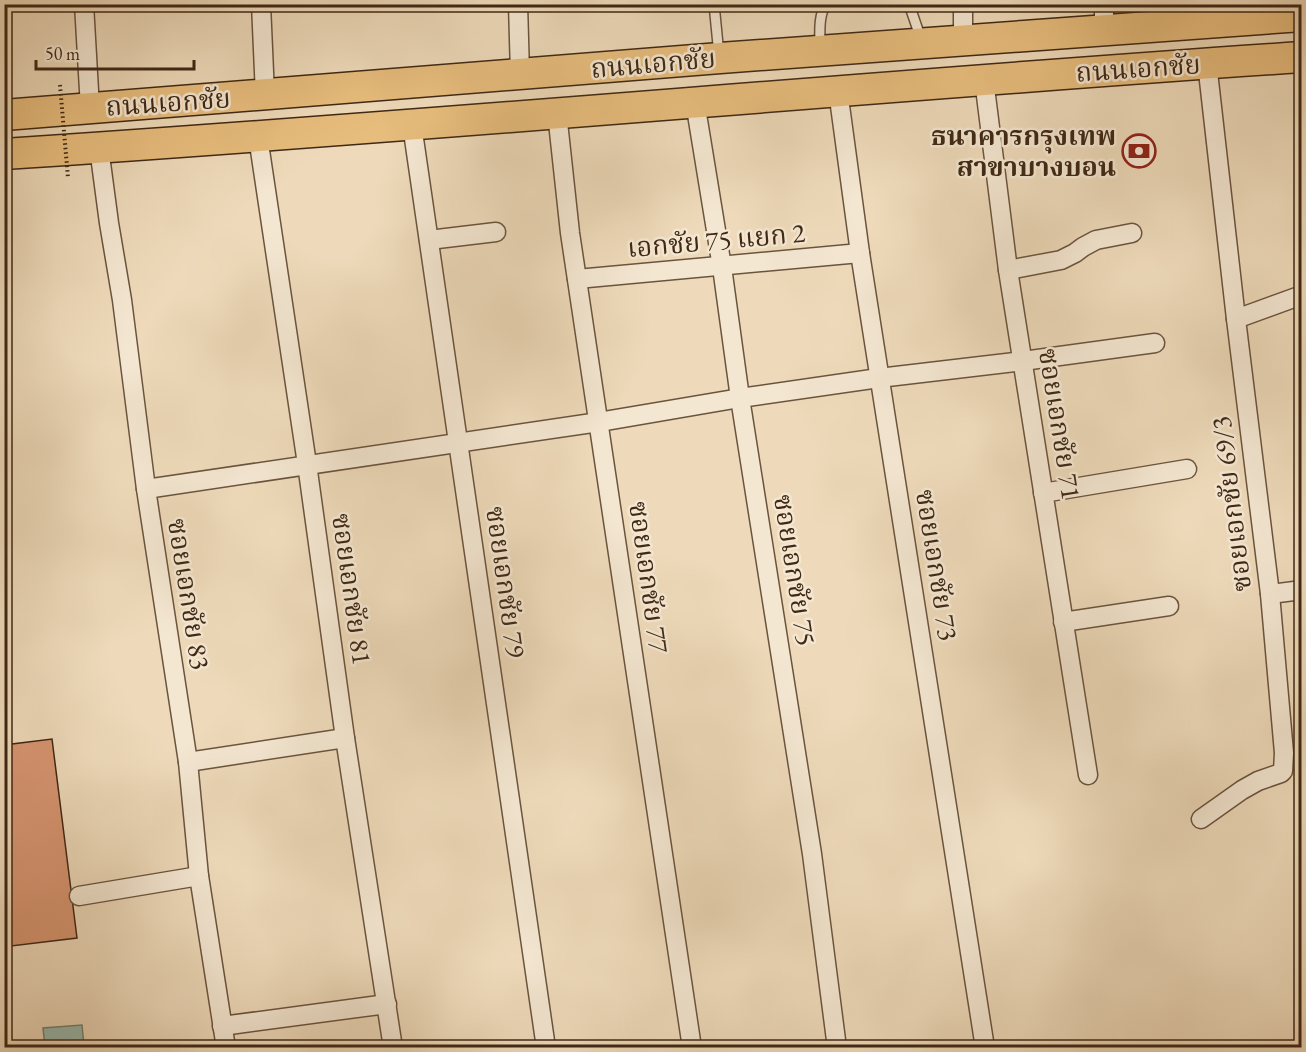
<svg xmlns="http://www.w3.org/2000/svg" width="1306" height="1052" font-family="'EB Garamond','Noto Serif Thai',serif">
  <style>
    .water { fill: #99bbb0; stroke: #758072; stroke-width: 1.5 }
    .building { fill: #d79672; stroke: #3f2815; stroke-width: 1.5 }
    .lines { fill: none; stroke-linecap: round; stroke-linejoin: round }
    .lane-casing { stroke: #6b543e; stroke-width: 12 }
    .street-casing { stroke: #6b543e; stroke-width: 21 }
    .primary-casing { stroke: #3f2815; stroke-width: 33 }
    .lane { stroke: #f4e7d2; stroke-width: 9 }
    .street { stroke: #f4e7d2; stroke-width: 18 }
    .primary { stroke: #e7bd7d; stroke-width: 30 }
    .path-bridge { stroke: #3f2815; stroke-width: 4; stroke-dasharray: 1.5 3; stroke-linecap: butt }
    .labels { text-anchor: middle; dominant-baseline: central; stroke-width: 5; stroke-linejoin: round; paint-order: stroke }
    .street-label { font-size: 27px; fill: #3f2815; stroke: #f4e7d2 }
    .poi-label { font-size: 27px; font-weight: bold; fill: #3f2815; stroke: #f4e7d2; text-anchor: end }
  </style>
  <rect width="100%" height="100%" fill="#eedaba"/>
  <filter id="stains"><feTurbulence type="fractalNoise" baseFrequency=".00333" numOctaves="4"/><feColorMatrix values="0 0 0 0 .2 0 0 0 0 .09 0 0 0 0 .02 0 0 0 .5 -.17"/></filter>
  <radialGradient id="worn" r=".72"><stop offset=".6" stop-color="#630" stop-opacity="0"/><stop offset="1" stop-color="#630" stop-opacity=".3"/></radialGradient>
  <!-- water -->
  <path class="water" d="M 82,1025 L 84,1047 L 45,1047 L 43,1028 Z"/>
  <!-- building -->
  <path class="building" d="M 52,739 L 77,938 L 11,946 L 4,895 L 4,745 Z"/>
  <g class="lines">
    <defs>
      <g id="lane">
        <path d="M 714,4 L 719,55"/>
        <path d="M 909,4 L 921,39"/>
        <path d="M 820,48 C 820,34 818,16 826,4"/>
      </g>
      <g id="street">
        <path d="M 84,4 L 90,108"/>
        <path d="M 261,4 L 265,95"/>
        <path d="M 518,4 L 520,74"/>
        <path d="M 963,4 L 963,40"/>
        <path d="M 1104,4 L 1104,30"/>
        <path d="M 984,80 L 1008,270 L 1088,775"/>
        <path d="M 838,91 L 860,253 L 985,1048"/>
        <path d="M 695,102 L 722,267 L 740,398 L 812,854 L 837,1048"/>
        <path d="M 557,113 L 570,233 L 692,1048"/>
        <path d="M 412,125 L 546,1048"/>
        <path d="M 258,137 L 307,464 L 345,738 L 393,1048"/>
        <path d="M 99,148 L 109,223 L 122,300 L 146,489 L 188,762 L 199,876 L 226,1048"/>
        <path d="M 429,240 L 496,232"/>
        <path d="M 1008,270 L 1061,260 L 1075,253 L 1083,247 L 1096,240 L 1132,233"/>
        <path d="M 577,279 L 860,253"/>
        <path d="M 1236,319 L 1302,295"/>
        <path d="M 146,489 L 599,422 L 740,398 L 879,378 L 1023,361 L 1155,343"/>
        <path d="M 1043,493 L 1187,469"/>
        <path d="M 1270,594 L 1302,590"/>
        <path d="M 1063,622 L 1169,606"/>
        <path d="M 188,762 L 345,738"/>
        <path d="M 1201,819 L 1242,790 L 1258,781 L 1281,773 L 1283,771 L 1284,753 L 1270,594 L 1236,319 L 1207,63"/>
        <path d="M 79,896 L 199,876"/>
        <path d="M 222,1026 L 387,1004"/>
      </g>
      <g id="primary">
        <path d="M 4,115 L 720,58 L 1302,16"/>
        <path d="M 4,154 C 437,126 869,86 1302,57"/>
      </g>
    </defs>
    <!-- lane casing -->
    <use href="#lane" class="lane-casing"/>
    <!-- street casing -->
    <use href="#street" class="street-casing"/>
    <!-- primary casing -->
    <use href="#primary" class="primary-casing"/>
    <!-- lane -->
    <use href="#lane" class="lane"/>
    <!-- street -->
    <use href="#street" class="street"/>
    <!-- primary -->
    <use href="#primary" class="primary"/>
    <!-- path-bridge -->
    <path class="path-bridge" d="M 60,85 L 68,178"/>
  </g>
  <!-- icons -->
  <defs>
    <symbol id="bank-ring" viewBox="-11 -11 22 22"><circle r="9.5" fill="#f4e7d2" stroke="#8f2418" stroke-width="1.5"/><path d="M-6-4H6V4H-6ZM0-2.3a2.3 2.3 0 1 0 0 4.6a2.3 2.3 0 1 0 0-4.6Z" fill="#8f2418"/></symbol>
  </defs>
  <g fill-rule="evenodd">
    <use href="#bank-ring" x="1120" y="132" width="38" height="38"/>
  </g>
  <g class="labels">
    <!-- street labels -->
    <g class="street-label">
      <text transform="translate(653 63) rotate(-5)">ถนนเอกชัย</text>
      <text transform="translate(1138 68) rotate(-4)">ถนนเอกชัย</text>
      <text transform="translate(168 102) rotate(-4)">ถนนเอกชัย</text>
      <text transform="translate(716 240) rotate(-5)">เอกชัย 75 แยก 2</text>
      <text transform="translate(1060 424) rotate(81)">ซอยเอกชัย 71</text>
      <text transform="translate(1231 504) rotate(-97)">ซอยเอกชัย 69/3</text>
      <text transform="translate(937 565) rotate(81)">ซอยเอกชัย 73</text>
      <text transform="translate(795 570) rotate(81)">ซอยเอกชัย 75</text>
      <text transform="translate(649 577) rotate(82)">ซอยเอกชัย 77</text>
      <text transform="translate(506 582) rotate(82)">ซอยเอกชัย 79</text>
      <text transform="translate(352 589) rotate(82)">ซอยเอกชัย 81</text>
      <text transform="translate(189 594) rotate(81)">ซอยเอกชัย 83</text>
    </g>
    <!-- poi labels -->
    <g class="poi-label">
      <text x="1116" y="135">ธนาคารกรุงเทพ<tspan x="1116" dy="31">สาขาบางบอน</tspan></text>
    </g>
  </g>
  <!-- margin -->
  <rect width="1306" height="1052" fill="none" stroke="#eedaba" stroke-width="24"/>
  <rect x="6" y="6" width="1294" height="1040" fill="none" stroke="#3f2815" stroke-width="3"/>
  <rect x="12" y="12" width="1282" height="1028" fill="none" stroke="#3f2815" stroke-width="1.5"/>
  <!-- scale -->
  <path d="M36 60v9h158v-9" fill="none" stroke="#3f2815" stroke-width="3"/>
  <text x="45" y="60" font-size="18" fill="#3f2815" stroke="#f4e7d2" stroke-width="4.5" paint-order="stroke">50 m</text>
  <rect width="100%" height="100%" filter="url(#stains)"/>
  <rect width="100%" height="100%" fill="url(#worn)"/>
</svg>
